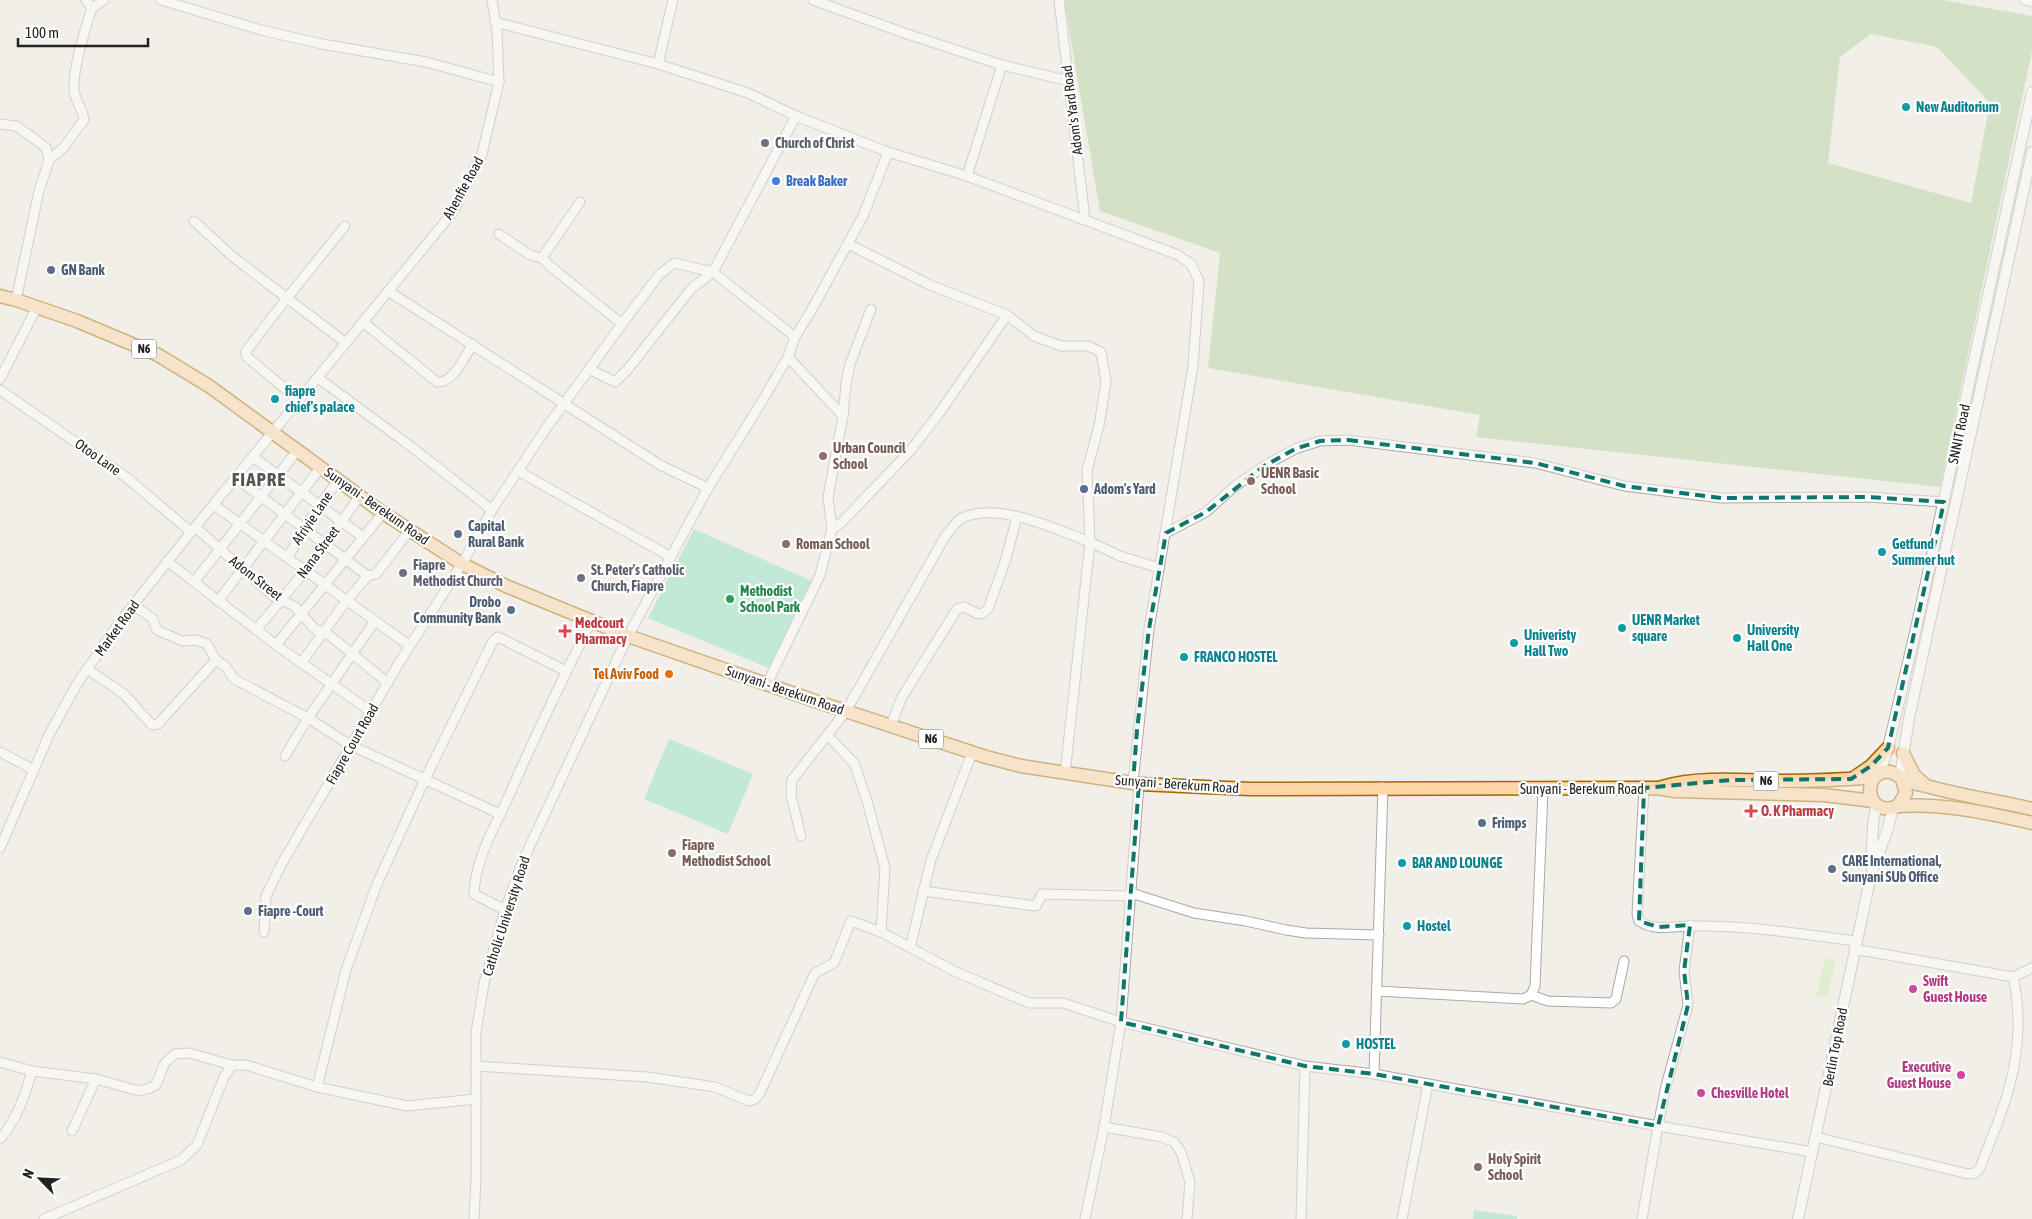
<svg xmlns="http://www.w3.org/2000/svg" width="2032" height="1219" font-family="'Asap Condensed',sans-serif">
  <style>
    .grass { fill: #cdebb0 }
    .forest { fill: #add19e; fill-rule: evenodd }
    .pitch { fill: #88e0be }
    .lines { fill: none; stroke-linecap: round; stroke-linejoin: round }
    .minor-casing { stroke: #a9a9a9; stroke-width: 11 }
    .tertiary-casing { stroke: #a9a9a9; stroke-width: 12 }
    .primary-casing { stroke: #a06b00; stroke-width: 15 }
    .minor { stroke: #fff; stroke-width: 9 }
    .tertiary { stroke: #fff; stroke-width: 10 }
    .primary { stroke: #fcd6a4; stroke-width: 12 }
    .marked { fill: none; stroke: #0f766e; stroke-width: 4; stroke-dasharray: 10 6; stroke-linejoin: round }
    .culture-dot { fill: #0f9aa8; stroke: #fff; stroke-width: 2 }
    .worship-dot { fill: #6b7280; stroke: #fff; stroke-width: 2 }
    .shop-dot { fill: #3f7fe0; stroke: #fff; stroke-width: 2 }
    .service-dot { fill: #5c6f8a; stroke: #fff; stroke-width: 2 }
    .education-dot { fill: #8d6e63; stroke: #fff; stroke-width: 2 }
    .leisure-dot { fill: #2e9e5b; stroke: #fff; stroke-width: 2 }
    .health-dot { fill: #e0444e; stroke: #fff; stroke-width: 2 }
    .food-dot { fill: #e8710a; stroke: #fff; stroke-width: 2 }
    .hotel-dot { fill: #d1479c; stroke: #fff; stroke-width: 2 }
    .labels { text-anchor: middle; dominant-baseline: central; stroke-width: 4.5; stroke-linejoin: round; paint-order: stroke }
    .shield { fill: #fff; stroke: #646464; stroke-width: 1 }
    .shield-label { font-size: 12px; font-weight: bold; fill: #222 }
    .culture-label { font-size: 14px; font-weight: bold; fill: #0d838f; stroke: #fff; text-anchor: start }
    .street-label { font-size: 14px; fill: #222; stroke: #fff }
    .worship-label { font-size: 14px; font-weight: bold; fill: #5b616d; stroke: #fff; text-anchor: start }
    .shop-label { font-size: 14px; font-weight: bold; fill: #366cbe; stroke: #fff; text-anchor: start }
    .service-label { font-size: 14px; font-weight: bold; fill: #4e5e75; stroke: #fff; text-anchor: start }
    .education-label { font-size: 14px; font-weight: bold; fill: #785e54; stroke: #fff; text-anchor: start }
    .leisure-label { font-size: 14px; font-weight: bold; fill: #27864d; stroke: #fff; text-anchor: start }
    .health-label { font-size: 14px; font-weight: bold; fill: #be3a42; stroke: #fff; text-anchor: start }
    .food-label { font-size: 14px; font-weight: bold; fill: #c56008; stroke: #fff; text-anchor: end }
    .hotel-label { font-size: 14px; font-weight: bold; fill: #b23c85; stroke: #fff; text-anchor: start }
    .district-label { font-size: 19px; font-weight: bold; letter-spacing: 1px; fill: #555; stroke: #fff }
  </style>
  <rect width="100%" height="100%" fill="#f2efe9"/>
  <!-- grass -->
  <path class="grass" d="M 1825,958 L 1835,961 L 1828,995 L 1824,998 L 1816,996 Z"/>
  <!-- forest -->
  <path class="forest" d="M 1064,0 L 1943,0 L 2032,16 L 2032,51 L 1940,487 L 1476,437 L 1480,415 L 1208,368 L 1220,253 L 1100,211 ZM 1871,34 L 1937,47 L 1990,103 L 1971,203 L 1828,163 L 1840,57 Z"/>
  <!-- pitch -->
  <g class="pitch">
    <path d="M 694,529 L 812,581 L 769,668 L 648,618 Z"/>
    <path d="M 669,739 L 753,774 L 728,834 L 644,799 Z"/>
    <path d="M 1474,1210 L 1517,1216 L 1517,1219 L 1473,1219 Z"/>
  </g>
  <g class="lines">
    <defs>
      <g id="minor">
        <path d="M 492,0 L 497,31 L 499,82"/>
        <path d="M 813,0 L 904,33 L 1002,65 L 967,176 L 1178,255 L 1191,264 L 1199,281 L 1193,366 L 1149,629 L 1133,783"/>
        <path d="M 1059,0 L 1085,219"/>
        <path d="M 2025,0 L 2032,2"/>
        <path d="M 92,8 L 104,0"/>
        <path d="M 495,22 L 658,64"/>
        <path d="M 1002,65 L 1069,81"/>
        <path d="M 796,116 L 888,152 L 967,176"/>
        <path d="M 0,124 L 16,126 L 36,140 L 46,148 L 49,160"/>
        <path d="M 580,202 L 542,258 L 550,266 L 622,324"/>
        <path d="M 194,221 L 233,257 L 346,343"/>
        <path d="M 499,234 L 530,255 L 542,258"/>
        <path d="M 848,244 L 930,285 L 1007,315 L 1034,336 L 1061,346 L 1088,346 L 1101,352 L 1106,381 L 1099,426 L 1087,470 L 1090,542 L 1120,556 L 1159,568"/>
        <path d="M 388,291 L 660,465 L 708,488 L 628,636 L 522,863 L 505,910 L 484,983 L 476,1033 L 476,1179 L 474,1219"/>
        <path d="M 16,300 L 39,191 L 49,160 L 63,148 L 84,120 C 83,109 75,101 74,90 C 73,69 85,29 92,8 L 86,0"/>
        <path d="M 363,322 L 437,382 C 453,384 464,357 473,344"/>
        <path d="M 788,357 L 843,416"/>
        <path d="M 589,369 L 615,382 L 628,369 L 691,289 L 713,272 L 796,116 L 748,93 L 658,64 L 673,0"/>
        <path d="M 318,378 L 413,448 L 492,510"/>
        <path d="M 0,379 L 37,307"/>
        <path d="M 0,390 L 126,477 L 191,532"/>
        <path d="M 299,400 L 248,358 L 246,355 L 246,351 L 287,298 L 345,226"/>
        <path d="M 253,457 L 363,537"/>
        <path d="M 518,471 L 671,557"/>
        <path d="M 236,478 L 368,576"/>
        <path d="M 708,488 L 758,408 L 788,357 L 795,337 L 811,311 L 863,216 L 888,152"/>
        <path d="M 214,505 L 410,646"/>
        <path d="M 195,527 L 273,596 L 294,606 L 315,629 L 329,635 L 388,683"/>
        <path d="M 832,529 L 841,523 L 910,451 L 940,412 L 1007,315"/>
        <path d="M 1166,533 L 1206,512 L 1234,487 L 1264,466 L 1295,449 L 1320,441 L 1348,440 L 1535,463 L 1624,486 L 1721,498 L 1868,497 L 1944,502"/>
        <path d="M 288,557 L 304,528 L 338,480"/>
        <path d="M 167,561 L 276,645 L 370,711"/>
        <path d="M 194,582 L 297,451"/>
        <path d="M 218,601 L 321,467"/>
        <path d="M 133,605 L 152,618 L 157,630 L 182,641 L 196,640 L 207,644 L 216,660 L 226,667 L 234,679 L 308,718 L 350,745 L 500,814"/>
        <path d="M 256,630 L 306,570 L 360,496"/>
        <path d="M 276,645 L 383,513"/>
        <path d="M 301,663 L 347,600 L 368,576 L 376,574 L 410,530"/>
        <path d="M 87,669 L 124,694 L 152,725 L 158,724 L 216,660"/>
        <path d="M 767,684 L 820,575 L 832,529 L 828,497 L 843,416 L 846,384 L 850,364 L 871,309"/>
        <path d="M 891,725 L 902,697 L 957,609 L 964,607 L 978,614 L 983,613 L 988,609 L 1005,562 L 1017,517"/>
        <path d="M 827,735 L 854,763 L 867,801 L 885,868 L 881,932"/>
        <path d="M 0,752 L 34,770"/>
        <path d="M 285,756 L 308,718 L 375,621"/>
        <path d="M 1139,784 L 1121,1022 L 1305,1066 L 1374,1074 L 1658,1126 L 1666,1086 L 1688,1005 L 1684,971 L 1690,925"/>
        <path d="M 1644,788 L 1637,914 L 1639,921 C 1655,932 1674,926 1691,926 C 1746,925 1801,934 1856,941"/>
        <path d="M 801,836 L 791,795 L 792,780 L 846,711 L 946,535 C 951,530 956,521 962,518 C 998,501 1055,529 1090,542 L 1065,774"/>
        <path d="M 0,848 L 49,735 L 77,684 L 119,623 L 191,532 L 453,212 L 482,154 L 499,82 L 426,62 L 322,44 L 261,30 L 161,0"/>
        <path d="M 923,891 L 1036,906 L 1042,894 L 1130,896"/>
        <path d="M 1131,893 L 1194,913 L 1246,921 L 1286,930 L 1306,933 L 1379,935"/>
        <path d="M 505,910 L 474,894 C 475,860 494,828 508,798 C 534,738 562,680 591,622"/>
        <path d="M 264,932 L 266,896 L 281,865 L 399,663 L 462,564 L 492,510 L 547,427 L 622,324 L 659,275 L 674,263 L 713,272 L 795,337"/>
        <path d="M 910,948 L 931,860 L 972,753"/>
        <path d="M 2013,977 L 2032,968"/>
        <path d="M 1377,991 L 1523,999 L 1531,995 L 1535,986 L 1543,790"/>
        <path d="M 1531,995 L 1548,1001 L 1611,1003 L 1616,999 L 1624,961"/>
        <path d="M 0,1062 L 32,1071 L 96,1079 L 139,1091 L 150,1088 L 156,1085 L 165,1063 L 175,1054 L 189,1053 L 232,1065 L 246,1065 L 317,1087 L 407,1106 L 476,1099"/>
        <path d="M 476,1066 L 647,1077 L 715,1087 L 749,1101 L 755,1099 L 760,1093 L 813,977 L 815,973 L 834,963 L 851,921 L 881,932 L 954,971 L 1029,1003 L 1063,1003 L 1121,1022 L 1104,1127 L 1085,1219"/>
        <path d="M 1374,1074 L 1383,787"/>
        <path d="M 317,1087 L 346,970 L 377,884 L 425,779 L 493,641 L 498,637 L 566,671"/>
        <path d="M 1104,1127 L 1162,1137 L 1174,1142 L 1181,1152 L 1190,1182 L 1187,1219"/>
        <path d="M 72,1131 L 96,1079"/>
        <path d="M 1816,1137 L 1968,1174 L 1975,1173 L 1980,1168 C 1990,1141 2003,1113 2010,1084 C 2019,1051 2021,1011 2013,977 L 1854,949"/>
        <path d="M 0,1139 C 17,1119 25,1096 32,1071"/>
        <path d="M 44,1219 L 181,1160 L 197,1145 L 224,1077 L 232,1065"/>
        <path d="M 1301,1219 L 1305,1066"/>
        <path d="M 1402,1219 L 1428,1084"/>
        <path d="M 1642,1219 L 1658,1126 L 1813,1152"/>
      </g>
      <g id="tertiary">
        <path d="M 1879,775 L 1888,748 L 1917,624 L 2032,92"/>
        <path d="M 1900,777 L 1909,718 L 2032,152"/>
        <path d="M 1871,866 L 1873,825 L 1876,805"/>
        <path d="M 1798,1219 L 1871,875 L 1888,828 L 1893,808"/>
      </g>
      <g id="primary">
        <path d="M 0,296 L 16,300 L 77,321 L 158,355 L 209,386 L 383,513 L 462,564 L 506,586 L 628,636 L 821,703 L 986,757 L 1021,766 L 1139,784 L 1250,789 L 1657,788 L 1675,791 L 1824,795 L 1873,801"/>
        <path d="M 1903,753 L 1914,775 L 1924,784"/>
        <path d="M 1855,777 L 1871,766 L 1888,748"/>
        <path d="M 1902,779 L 1906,793 L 1898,806 C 1865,820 1860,769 1890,772 C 1896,773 1899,777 1904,779 C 1911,783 1921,785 1930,787 C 1963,796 1998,801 2032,809"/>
        <path d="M 1662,787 C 1697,777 1736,780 1772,781 C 1807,781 1841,780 1875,777"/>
        <path d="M 1898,806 C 1943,803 1988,813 2032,823"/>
      </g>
    </defs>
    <!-- minor casing -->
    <use href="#minor" class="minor-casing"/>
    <!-- tertiary casing -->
    <use href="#tertiary" class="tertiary-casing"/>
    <!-- primary casing -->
    <use href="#primary" class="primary-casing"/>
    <!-- minor -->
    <use href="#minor" class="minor"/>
    <!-- tertiary -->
    <use href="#tertiary" class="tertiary"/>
    <!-- primary -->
    <use href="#primary" class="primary"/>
  </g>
  <!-- marked area -->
  <path d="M0 0H2032V1219H0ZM 1348,440 L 1535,463 L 1624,486 L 1721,498 L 1868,497 L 1944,502 L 1888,748 L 1871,766 L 1851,779 L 1731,780 L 1644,788 L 1639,921 L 1658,927 L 1690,925 L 1684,971 L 1688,1005 L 1658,1126 L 1374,1074 L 1305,1066 L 1121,1022 L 1139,784 L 1133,783 L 1137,730 L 1149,629 L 1166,533 L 1206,512 L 1264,466 L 1295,449 L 1320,441 Z" fill="#f2efe9" fill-opacity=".55" fill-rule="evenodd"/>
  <path class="marked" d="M 1348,440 L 1535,463 L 1624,486 L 1721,498 L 1868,497 L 1944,502 L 1888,748 L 1871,766 L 1851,779 L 1731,780 L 1644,788 L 1639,921 L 1658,927 L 1690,925 L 1684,971 L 1688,1005 L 1658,1126 L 1374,1074 L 1305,1066 L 1121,1022 L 1139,784 L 1133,783 L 1137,730 L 1149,629 L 1166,533 L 1206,512 L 1264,466 L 1295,449 L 1320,441 Z"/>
  <!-- markers -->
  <g class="culture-dot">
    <circle cx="1906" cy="107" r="5"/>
    <circle cx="275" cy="399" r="5"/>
    <circle cx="1882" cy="552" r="5"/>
    <circle cx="1622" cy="628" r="5"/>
    <circle cx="1737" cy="638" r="5"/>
    <circle cx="1514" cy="643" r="5"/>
    <circle cx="1184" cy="657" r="5"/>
    <circle cx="1402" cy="863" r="5"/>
    <circle cx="1407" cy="926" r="5"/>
    <circle cx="1346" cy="1044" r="5"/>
  </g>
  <g class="worship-dot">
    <circle cx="765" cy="143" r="5"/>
    <circle cx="403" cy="573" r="5"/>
    <circle cx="581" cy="578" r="5"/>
  </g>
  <circle class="shop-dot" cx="776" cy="181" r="5"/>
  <g class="service-dot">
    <circle cx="51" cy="270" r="5"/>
    <circle cx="1084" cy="489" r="5"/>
    <circle cx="458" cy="534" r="5"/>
    <circle cx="511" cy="610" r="5"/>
    <circle cx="1482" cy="823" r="5"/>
    <circle cx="1832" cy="869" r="5"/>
    <circle cx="248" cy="911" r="5"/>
  </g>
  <g class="education-dot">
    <circle cx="823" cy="456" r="5"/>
    <circle cx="1251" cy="481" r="5"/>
    <circle cx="786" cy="544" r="5"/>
    <circle cx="672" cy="853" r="5"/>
    <circle cx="1478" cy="1167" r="5"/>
  </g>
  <circle class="leisure-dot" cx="730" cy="599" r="5"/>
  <g class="health-dot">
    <path d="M562.5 623.5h5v5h5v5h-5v5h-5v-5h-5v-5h5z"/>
    <path d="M1748.5 803.5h5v5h5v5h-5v5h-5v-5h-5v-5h5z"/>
  </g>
  <circle class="food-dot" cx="669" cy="674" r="5"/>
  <g class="hotel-dot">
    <circle cx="1913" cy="989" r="5"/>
    <circle cx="1961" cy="1075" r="5"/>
    <circle cx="1701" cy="1093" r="5"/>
  </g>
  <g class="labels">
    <!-- shield labels -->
    <g class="shield">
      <rect x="131.5" y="339.5" width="25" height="19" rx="4"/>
      <rect x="918.5" y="729.5" width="25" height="19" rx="4"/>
      <rect x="1753.5" y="771.5" width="25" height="19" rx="4"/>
    </g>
    <g class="shield-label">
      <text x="144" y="349">N6</text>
      <text x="931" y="739">N6</text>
      <text x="1766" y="781">N6</text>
    </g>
    <!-- culture labels -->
    <g class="culture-label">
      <text x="1916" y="107">New Auditorium</text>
      <text x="285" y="391">fiapre<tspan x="285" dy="16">chief's palace</tspan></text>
      <text x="1892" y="544">Getfund<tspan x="1892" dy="16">Summer hut</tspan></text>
      <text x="1632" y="620">UENR Market<tspan x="1632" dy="16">square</tspan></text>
      <text x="1747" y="630">University<tspan x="1747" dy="16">Hall One</tspan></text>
      <text x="1524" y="635">Univeristy<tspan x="1524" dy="16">Hall Two</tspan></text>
      <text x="1194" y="657">FRANCO HOSTEL</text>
      <text x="1412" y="863">BAR AND LOUNGE</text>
      <text x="1417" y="926">Hostel</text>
      <text x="1356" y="1044">HOSTEL</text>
    </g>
    <!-- street labels -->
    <g class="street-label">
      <text transform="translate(1072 110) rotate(-97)">Adom's Yard Road</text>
      <text transform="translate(463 188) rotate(-61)">Ahenfie Road</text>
      <text transform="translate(1959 434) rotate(-78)">SNNIT Road</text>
      <text transform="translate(98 457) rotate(35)">Otoo Lane</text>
      <text transform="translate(377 506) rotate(35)">Sunyani - Berekum Road</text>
      <text transform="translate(312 518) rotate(-56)">Afriyie Lane</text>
      <text transform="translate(318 552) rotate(-53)">Nana Street</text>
      <text transform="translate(256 578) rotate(38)">Adom Street</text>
      <text transform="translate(117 628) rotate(-54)">Market Road</text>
      <text transform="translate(785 690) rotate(19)">Sunyani - Berekum Road</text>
      <text transform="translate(352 744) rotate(-60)">Fiapre Court Road</text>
      <text transform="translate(1177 784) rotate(4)">Sunyani - Berekum Road</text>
      <text x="1582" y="789">Sunyani - Berekum Road</text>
      <text transform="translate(506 916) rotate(-72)">Catholic University Road</text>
      <text transform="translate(1835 1047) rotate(-79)">Berlin Top Road</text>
    </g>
    <!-- worship labels -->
    <g class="worship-label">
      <text x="775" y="143">Church of Christ</text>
      <text x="413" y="565">Fiapre<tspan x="413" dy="16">Methodist Church</tspan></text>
      <text x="591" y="570">St. Peter's Catholic<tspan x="591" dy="16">Church, Fiapre</tspan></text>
    </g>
    <!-- shop labels -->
    <g class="shop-label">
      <text x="786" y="181">Break Baker</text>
    </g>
    <!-- service labels -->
    <g class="service-label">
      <text x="61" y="270">GN Bank</text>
      <text x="1094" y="489">Adom's Yard</text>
      <text x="468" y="526">Capital<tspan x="468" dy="16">Rural Bank</tspan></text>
      <text x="501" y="602" text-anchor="end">Drobo<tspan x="501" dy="16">Community Bank</tspan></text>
      <text x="1492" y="823">Frimps</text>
      <text x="1842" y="861">CARE International,<tspan x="1842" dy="16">Sunyani SUb Office</tspan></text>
      <text x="258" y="911">Fiapre -Court</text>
    </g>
    <!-- education labels -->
    <g class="education-label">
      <text x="833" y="448">Urban Council<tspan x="833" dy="16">School</tspan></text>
      <text x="1261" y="473">UENR Basic<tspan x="1261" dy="16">School</tspan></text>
      <text x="796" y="544">Roman School</text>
      <text x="682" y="845">Fiapre<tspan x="682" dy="16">Methodist School</tspan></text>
      <text x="1488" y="1159">Holy Spirit<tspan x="1488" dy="16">School</tspan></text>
    </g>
    <!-- leisure labels -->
    <g class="leisure-label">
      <text x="740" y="591">Methodist<tspan x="740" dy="16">School Park</tspan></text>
    </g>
    <!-- health labels -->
    <g class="health-label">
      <text x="575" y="623">Medcourt<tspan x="575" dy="16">Pharmacy</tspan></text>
      <text x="1761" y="811">O. K Pharmacy</text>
    </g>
    <!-- food labels -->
    <g class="food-label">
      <text x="659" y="674">Tel Aviv Food</text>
    </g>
    <!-- hotel labels -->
    <g class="hotel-label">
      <text x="1923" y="981">Swift<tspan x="1923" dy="16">Guest House</tspan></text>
      <text x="1951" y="1067" text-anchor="end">Executive<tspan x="1951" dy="16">Guest House</tspan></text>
      <text x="1711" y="1093">Chesville Hotel</text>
    </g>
    <!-- district labels -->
    <g class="district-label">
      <text x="259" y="479">FIAPRE</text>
    </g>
  </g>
  <!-- north arrow -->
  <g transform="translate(40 1179) rotate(294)" stroke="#ffffff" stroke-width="4" paint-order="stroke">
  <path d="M0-4L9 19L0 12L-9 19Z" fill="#222222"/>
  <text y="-8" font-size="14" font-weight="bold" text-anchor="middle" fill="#222222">N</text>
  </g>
  <!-- scale -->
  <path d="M18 38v8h130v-8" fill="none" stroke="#222222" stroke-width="2.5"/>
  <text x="25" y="38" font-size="15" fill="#222222" stroke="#ffffff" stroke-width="4" paint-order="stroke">100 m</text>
</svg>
